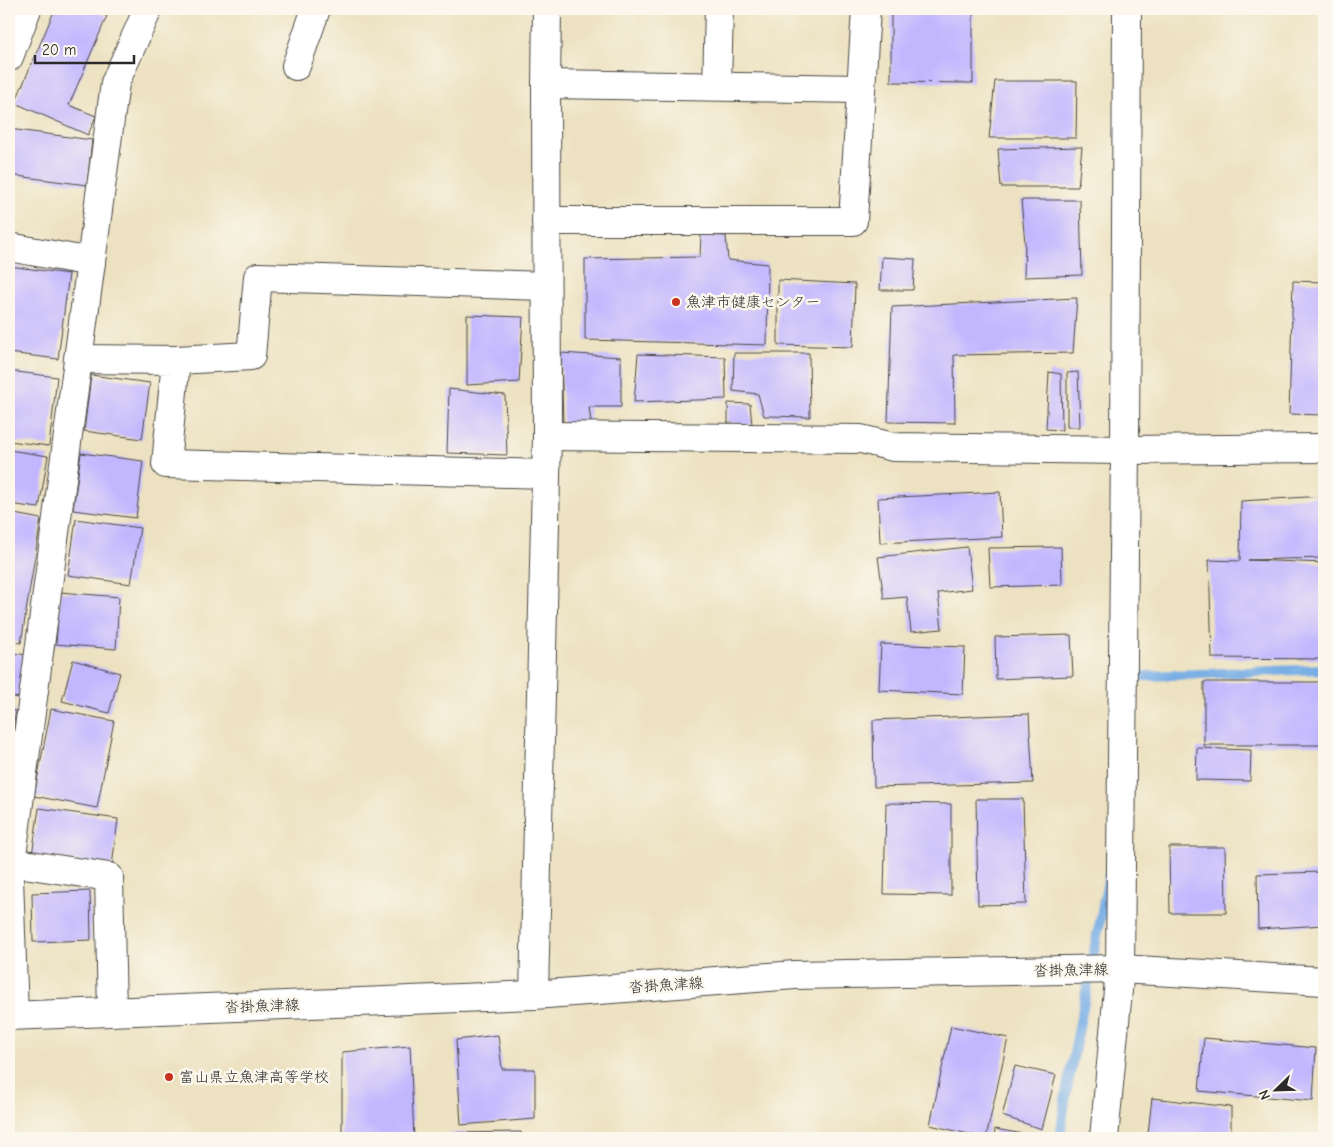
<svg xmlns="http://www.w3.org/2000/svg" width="1333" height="1147" font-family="'Comic Neue','Klee One',sans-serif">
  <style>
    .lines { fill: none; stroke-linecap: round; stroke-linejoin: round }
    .stream { stroke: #77ade5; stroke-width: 10 }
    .building { fill: #c2b7fe }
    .minor-casing { stroke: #484641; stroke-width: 30 }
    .major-casing { stroke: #484641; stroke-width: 30 }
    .minor { stroke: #fff; stroke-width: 28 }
    .major { stroke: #fff; stroke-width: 28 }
    .poi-dot { fill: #c8321e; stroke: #fbf7ec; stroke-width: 2 }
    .labels { text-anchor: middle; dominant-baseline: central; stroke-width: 5; stroke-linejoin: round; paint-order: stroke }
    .poi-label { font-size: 15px; fill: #2b2b2b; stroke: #fbf7ec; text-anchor: start }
    .street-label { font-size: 15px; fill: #2b2b2b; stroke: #fbf7ec }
  </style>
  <rect width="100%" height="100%" fill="#fbf7ec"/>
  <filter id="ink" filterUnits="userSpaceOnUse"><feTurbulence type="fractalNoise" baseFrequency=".02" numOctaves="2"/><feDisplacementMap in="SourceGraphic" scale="10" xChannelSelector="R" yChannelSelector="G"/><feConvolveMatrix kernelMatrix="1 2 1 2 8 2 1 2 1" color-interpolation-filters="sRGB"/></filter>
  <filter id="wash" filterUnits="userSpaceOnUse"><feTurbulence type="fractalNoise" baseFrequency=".0096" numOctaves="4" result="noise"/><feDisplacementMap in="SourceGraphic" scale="20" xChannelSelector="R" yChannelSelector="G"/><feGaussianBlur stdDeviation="1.12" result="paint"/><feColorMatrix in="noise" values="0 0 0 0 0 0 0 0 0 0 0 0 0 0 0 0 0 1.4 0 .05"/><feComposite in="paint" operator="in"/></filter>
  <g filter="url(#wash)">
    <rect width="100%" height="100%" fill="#ece1c0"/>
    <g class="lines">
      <!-- stream -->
      <g class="stream">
        <path d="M 1123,677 L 1324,669"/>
        <path d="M 1060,1138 L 1066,1094 L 1109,875"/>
      </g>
    </g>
    <g id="blocks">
      <!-- building -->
      <g class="building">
        <path d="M 55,9 L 90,9 L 107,16 L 69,105 L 96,116 L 88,135 L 15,103 Z"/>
        <path d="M 891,9 L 973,9 L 973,83 L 891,82 Z"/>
        <path d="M 995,81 L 1077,81 L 1076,138 L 989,138 Z"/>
        <path d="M 9,129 L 92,140 L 87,185 L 9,175 Z"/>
        <path d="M 1082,147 L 1078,187 L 1001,187 L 998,149 Z"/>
        <path d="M 1021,200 L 1080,200 L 1082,275 L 1024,277 L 1025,243 Z"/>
        <path d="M 701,235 L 726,236 L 728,260 L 768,264 L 767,345 L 585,340 L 585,259 L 700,257 Z"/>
        <path d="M 882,257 L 915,259 L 913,290 L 880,290 Z"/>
        <path d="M 9,266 L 69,274 L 58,359 L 9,353 Z"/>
        <path d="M 778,280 L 855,284 L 853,347 L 778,345 Z"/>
        <path d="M 1293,281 L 1324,282 L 1324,415 L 1289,414 Z"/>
        <path d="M 1077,298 L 1073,353 L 954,355 L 955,423 L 888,422 L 892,307 Z"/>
        <path d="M 467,315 L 523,317 L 519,382 L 467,385 Z"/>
        <path d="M 561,353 L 621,357 L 621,407 L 589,407 L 591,423 L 563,424 Z"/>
        <path d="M 734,353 L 809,353 L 810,417 L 764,416 L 758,394 L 733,391 Z"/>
        <path d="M 638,354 L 725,357 L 726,399 L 634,402 Z"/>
        <path d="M 9,371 L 57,377 L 49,446 L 9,441 Z"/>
        <path d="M 1049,372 L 1061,374 L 1062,430 L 1046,429 Z"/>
        <path d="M 1078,372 L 1080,427 L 1067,427 L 1067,373 Z"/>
        <path d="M 91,375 L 150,383 L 142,439 L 84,431 Z"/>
        <path d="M 449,389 L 505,395 L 507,455 L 447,453 Z"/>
        <path d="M 728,403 L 750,404 L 752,425 L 728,423 Z"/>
        <path d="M 9,450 L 48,456 L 39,508 L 9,504 Z"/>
        <path d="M 81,453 L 143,461 L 136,518 L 73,510 Z"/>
        <path d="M 1000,492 L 1002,537 L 880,543 L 878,498 Z"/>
        <path d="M 1324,496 L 1324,558 L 1248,560 L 1324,563 L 1324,659 L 1212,658 L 1209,560 L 1240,561 L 1241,501 Z"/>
        <path d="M 9,513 L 41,519 L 21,643 L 9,641 Z"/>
        <path d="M 76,519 L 140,528 L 131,584 L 68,575 Z"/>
        <path d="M 967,547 L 972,589 L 938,593 L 942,629 L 911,632 L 907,597 L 884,599 L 878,557 Z"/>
        <path d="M 1061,547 L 1062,585 L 990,587 L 988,548 Z"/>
        <path d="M 60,592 L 119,597 L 116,649 L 56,644 Z"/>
        <path d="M 1071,635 L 1073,676 L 996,679 L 995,637 Z"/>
        <path d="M 881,644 L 965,647 L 963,694 L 879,690 Z"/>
        <path d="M 9,652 L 26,655 L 19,698 L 9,696 Z"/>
        <path d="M 73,660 L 120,673 L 109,713 L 62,701 Z"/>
        <rect x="1204" y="682" width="120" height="63"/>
        <path d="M 51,709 L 114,721 L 97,808 L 34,796 Z"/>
        <path d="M 9,710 L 16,711 L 10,742 L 9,742 Z"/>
        <path d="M 1029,714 L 1033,783 L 874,787 L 873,720 Z"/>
        <path d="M 1197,748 L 1251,750 L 1250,781 L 1196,780 Z"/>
        <path d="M 976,799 L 1023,799 L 1026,904 L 978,905 Z"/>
        <path d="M 886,803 L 951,804 L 951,895 L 884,894 Z"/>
        <path d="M 39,808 L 118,819 L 112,866 L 32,855 Z"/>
        <path d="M 1169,847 L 1225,847 L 1226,913 L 1170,913 Z"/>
        <path d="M 1322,872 L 1324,925 L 1258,929 L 1257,874 Z"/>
        <path d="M 90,891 L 91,940 L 33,942 L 32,893 Z"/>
        <path d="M 951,1026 L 1008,1038 L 986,1138 L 930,1125 Z"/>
        <path d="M 498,1035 L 502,1069 L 535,1069 L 535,1119 L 461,1125 L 456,1040 Z"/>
        <path d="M 1204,1038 L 1316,1048 L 1313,1101 L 1199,1091 Z"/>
        <path d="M 410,1046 L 414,1138 L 342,1138 L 342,1052 Z"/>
        <path d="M 1015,1066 L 1056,1075 L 1042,1129 L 1002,1116 Z"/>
        <path d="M 1152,1098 L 1231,1107 L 1231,1138 L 1210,1138 L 1148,1134 Z"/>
        <path d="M 995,1129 L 1040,1137 L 1040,1138 L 994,1138 Z"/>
        <path d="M 521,1132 L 521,1138 L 449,1138 L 449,1133 Z"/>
      </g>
    </g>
  </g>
  <g filter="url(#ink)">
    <use href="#blocks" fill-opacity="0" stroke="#484641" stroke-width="1"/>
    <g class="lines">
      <defs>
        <g id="minor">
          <path d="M 9,57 L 27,9"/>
          <path d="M 296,66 L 316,9"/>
          <path d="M 546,84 L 861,89"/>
          <path d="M 717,86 L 719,9"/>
          <path d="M 546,221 L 853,221 L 866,9"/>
          <path d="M 9,247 L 91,262 L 9,878 L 14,1015"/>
          <path d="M 91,262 L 115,83 L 148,9"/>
          <path d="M 78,359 L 176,360 L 166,464 L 546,474"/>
          <path d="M 176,360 L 251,356 L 258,277 L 546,286"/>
          <path d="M 547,436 L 861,439 L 893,447 L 1125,450 L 1324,448"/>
          <path d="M 11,862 L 109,877 L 112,1012"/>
          <path d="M 534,995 L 547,436 L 546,84 L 547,9"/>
          <path d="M 1104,1138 L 1120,969 L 1125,450 L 1127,9"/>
        </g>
        <path id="major" d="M 9,1016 L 534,995 L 795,975 L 1120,969 L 1324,981"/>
      </defs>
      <!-- minor casing -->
      <use href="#minor" class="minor-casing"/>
      <!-- major casing -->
      <use href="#major" class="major-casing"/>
      <!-- minor -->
      <use href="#minor" class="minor"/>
      <!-- major -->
      <use href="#major" class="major"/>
    </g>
  </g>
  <!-- markers -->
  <g class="poi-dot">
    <circle cx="676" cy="302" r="5"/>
    <circle cx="169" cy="1077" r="5"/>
  </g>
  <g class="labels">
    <!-- poi labels -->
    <g class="poi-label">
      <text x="686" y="302">魚津市健康センター</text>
      <text x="179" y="1077">富山県立魚津高等学校</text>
    </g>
    <!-- street labels -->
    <g class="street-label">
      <text transform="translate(1071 970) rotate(-1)">沓掛魚津線</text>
      <text transform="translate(666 985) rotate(-4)">沓掛魚津線</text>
      <text transform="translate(262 1006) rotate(-2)">沓掛魚津線</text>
    </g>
  </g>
  <!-- margin -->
  <rect width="1333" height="1147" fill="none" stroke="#fbf7ec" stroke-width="30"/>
  <!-- north arrow -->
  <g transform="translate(1276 1090) rotate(247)" stroke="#fbf7ec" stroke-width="4" paint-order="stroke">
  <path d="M0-4L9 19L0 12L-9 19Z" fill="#2b2b2b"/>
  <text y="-8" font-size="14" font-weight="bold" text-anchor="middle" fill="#2b2b2b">N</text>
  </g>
  <!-- scale -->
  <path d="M35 55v8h99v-8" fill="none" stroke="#2b2b2b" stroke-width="2.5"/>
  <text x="42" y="55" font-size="15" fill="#2b2b2b" stroke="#fbf7ec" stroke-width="4" paint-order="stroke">20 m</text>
</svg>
